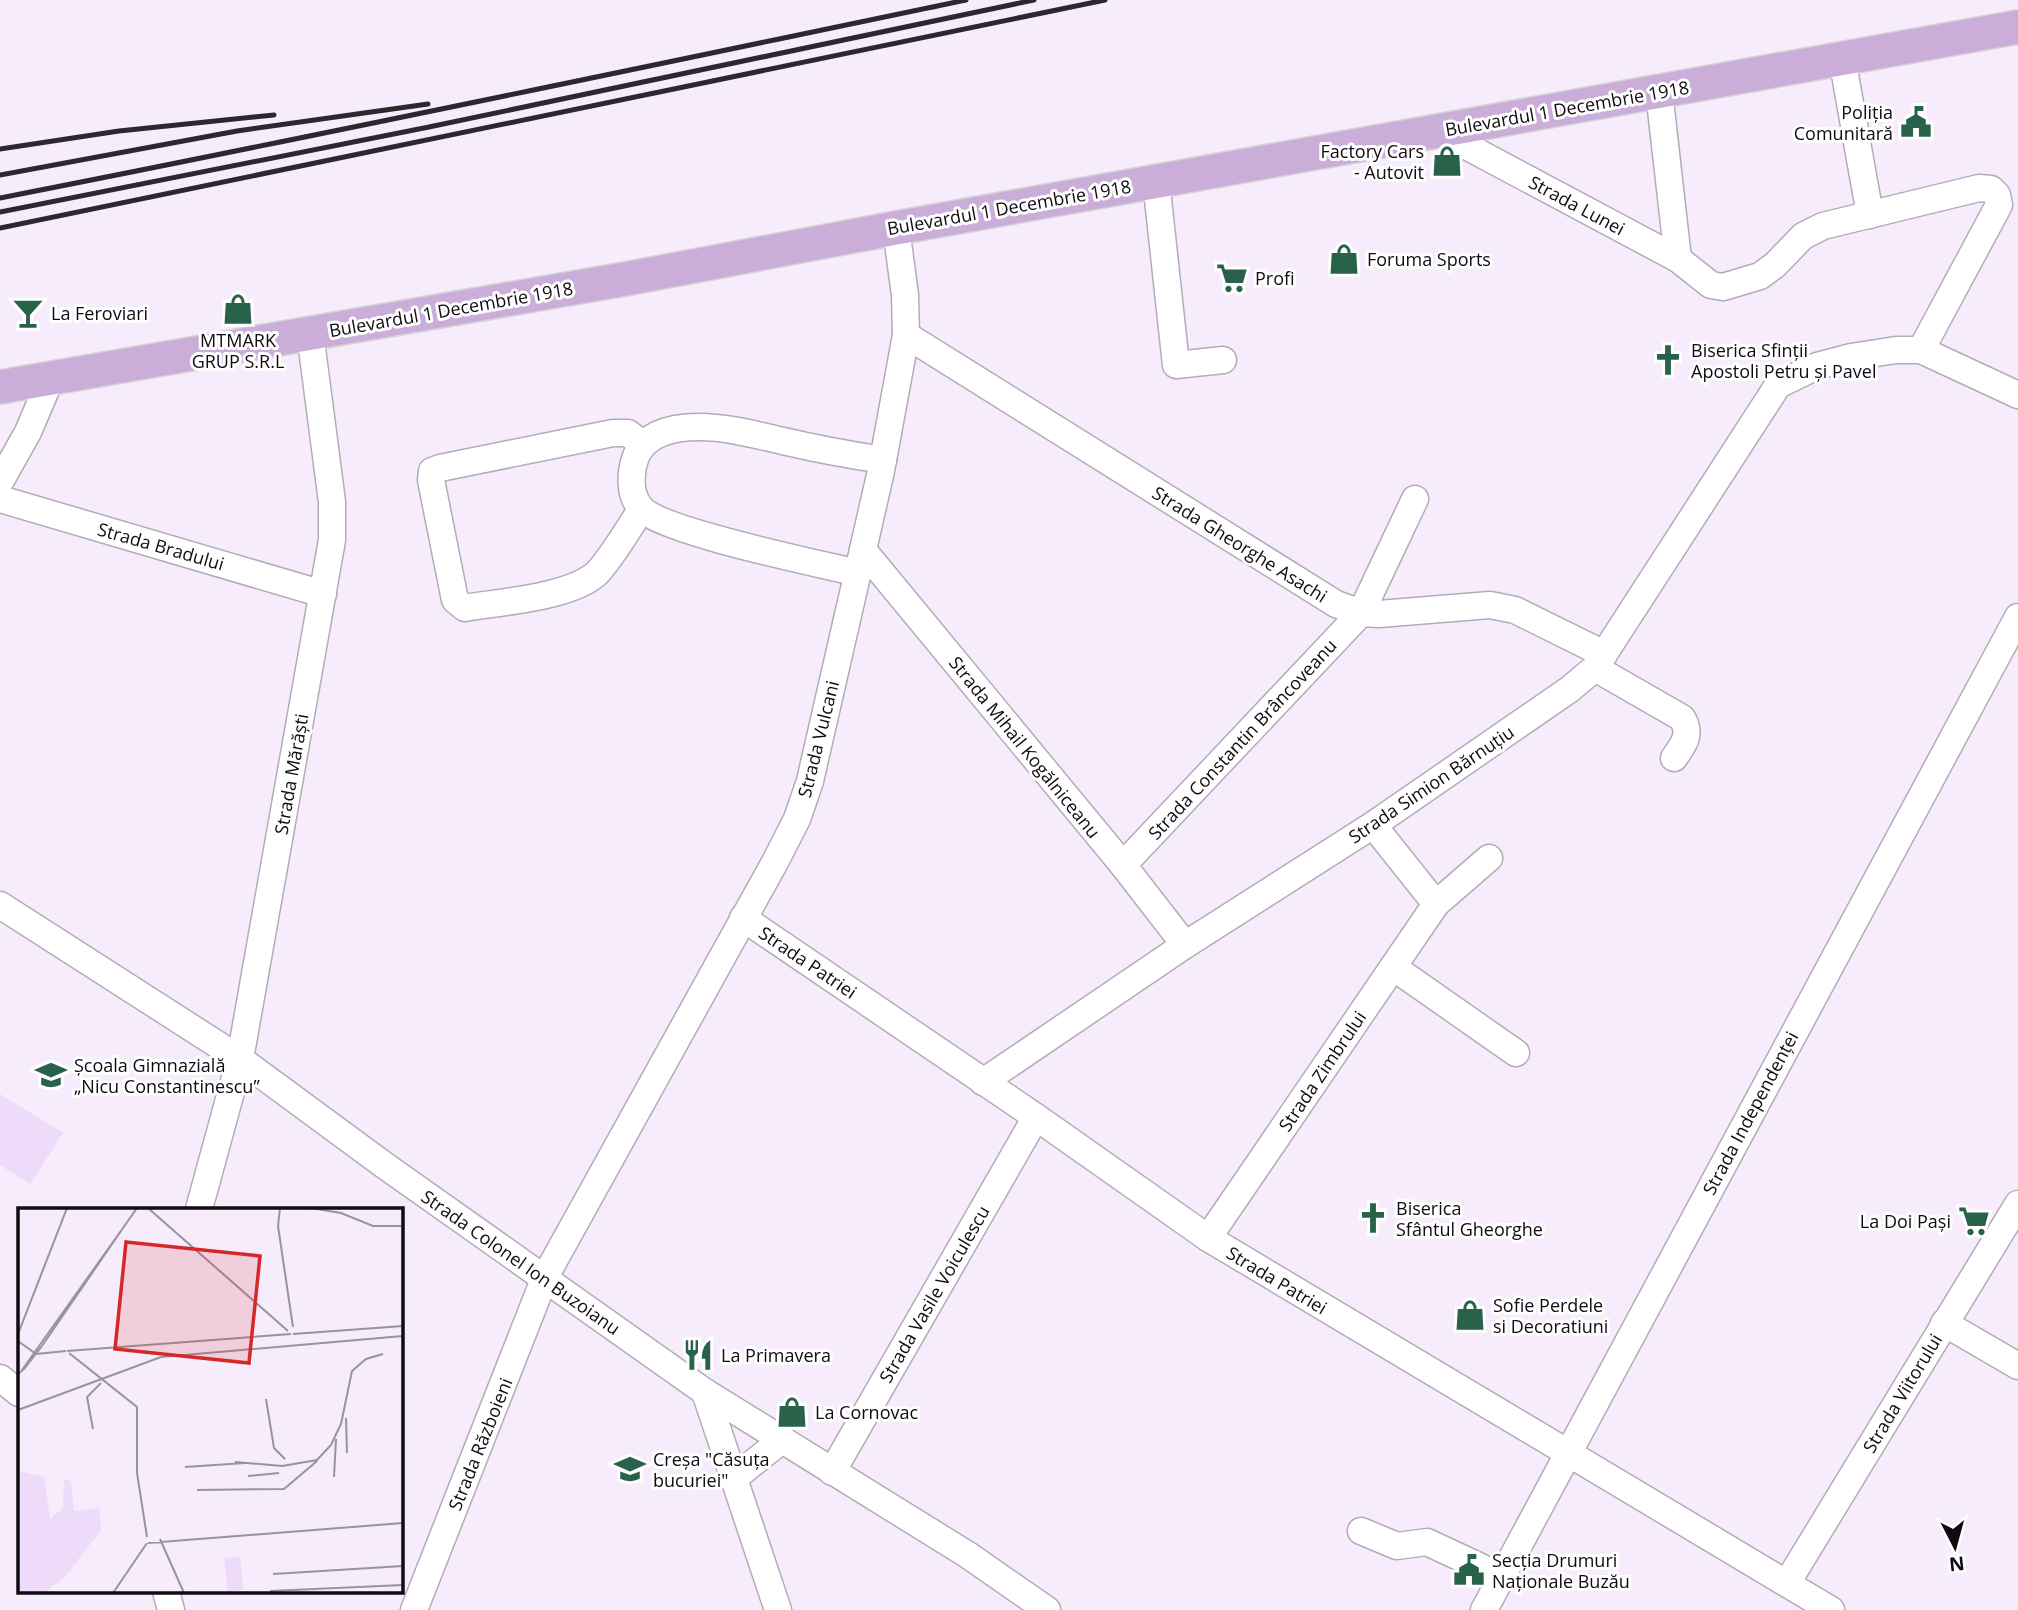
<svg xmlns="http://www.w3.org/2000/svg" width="2018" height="1610" font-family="'Open Sans',sans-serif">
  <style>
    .pitch { fill: #eedaf9 }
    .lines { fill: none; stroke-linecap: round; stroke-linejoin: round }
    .minor-casing { stroke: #b4abb9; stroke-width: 29 }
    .major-casing { stroke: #d4d3d4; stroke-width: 36 }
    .minor { stroke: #fff; stroke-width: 26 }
    .major { stroke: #cbadda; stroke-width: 33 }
    .rail { stroke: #2c282e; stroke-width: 5 }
    .labels { text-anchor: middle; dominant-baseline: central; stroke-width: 6; stroke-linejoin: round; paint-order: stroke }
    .street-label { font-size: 18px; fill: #0f0c10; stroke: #fefefe }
    .poi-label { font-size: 18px; fill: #0f0c10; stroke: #fefefe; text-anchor: start }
    .inset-road { fill: none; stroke: #9a929d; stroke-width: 2 }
    .view { fill: #d62828; fill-opacity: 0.15; stroke: #d62828; stroke-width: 3.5 }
    .inset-edge { fill: none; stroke: #0f0c10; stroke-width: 3.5 }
  </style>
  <rect width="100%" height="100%" fill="#f6ecfb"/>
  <!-- pitch -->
  <path class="pitch" d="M 0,1094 L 63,1133 L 30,1184 L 0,1165 Z"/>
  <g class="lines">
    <defs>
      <g id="minor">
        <path d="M 1842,58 L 1870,215"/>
        <path d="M 1659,92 L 1678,259"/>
        <path d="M 1438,131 L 1678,259 L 1711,285 L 1723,287 L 1760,276 L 1775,265 L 1803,236 L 1823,226 L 1979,188 L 1991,189 L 1997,195 L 1999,205 L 1921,350"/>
        <path d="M 1156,181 L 1176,365 L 1223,360"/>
        <path d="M 906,335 L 1336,604 L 1361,613 L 1379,614 L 1490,605 L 1515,610 L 1604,654"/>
        <path d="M 0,482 L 28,432 L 51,378"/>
        <path d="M 0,499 L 323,594"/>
        <path d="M 641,510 C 628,529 613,556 597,573 C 572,597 500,602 465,608 L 455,600 L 431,480 L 432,471 L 440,468 L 613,433 L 628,433 L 642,444"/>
        <path d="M 863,550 L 1123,865 L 1185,945"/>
        <path d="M 858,573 C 821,564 658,531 640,507 C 629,494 630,472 636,456 C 647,432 675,427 699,427 C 728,427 756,435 783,441 C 817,449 850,455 883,460"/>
        <path d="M 1595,668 L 1682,718 C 1692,734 1684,744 1674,758"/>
        <path d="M 1123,865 L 1361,613 L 1415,499"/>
        <path d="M 1436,904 L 1489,858"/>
        <path d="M 0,905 L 240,1059 L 384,1165 L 705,1392 L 968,1555 L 1047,1610"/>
        <path d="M 743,918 L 1036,1117 L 1208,1238 L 1831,1610"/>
        <path d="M 1393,967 L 1516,1053"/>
        <path d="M 983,1082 L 1185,945 L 1373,825 L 1570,689 L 1595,668 L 1778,385 L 1817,366 L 1851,357 L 1896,350 L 1921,350 L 2018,395"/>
        <path d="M 199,1209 L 240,1059 L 332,540 L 332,502 L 310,333"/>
        <path d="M 1208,1238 L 1436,904 L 1373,825"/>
        <path d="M 1944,1323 L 2018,1366"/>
        <path d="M 0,1378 L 19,1393"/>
        <path d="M 705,1392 L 778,1610"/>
        <path d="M 832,1472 L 1036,1117"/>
        <path d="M 733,1479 L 783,1439"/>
        <path d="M 1361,1531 L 1397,1546 L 1427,1542 L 1502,1577"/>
        <path d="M 1787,1583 L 2018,1204"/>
        <path d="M 166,1591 L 171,1610"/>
        <path d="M 414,1610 L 545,1277 L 775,862 L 797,819 L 810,781 L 881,471 L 906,335 L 905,295 L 896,228"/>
        <path d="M 1484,1610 L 2018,617"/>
      </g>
      <path id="major" d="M 0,387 L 625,279 L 896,228 L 2018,27"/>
    </defs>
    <!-- minor casing -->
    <use href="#minor" class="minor-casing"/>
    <!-- major casing -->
    <use href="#major" class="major-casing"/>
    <!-- minor -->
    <use href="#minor" class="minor"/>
    <!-- major -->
    <use href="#major" class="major"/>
    <!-- rail -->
    <g class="rail">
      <path d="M 0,149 L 119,131 L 274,115"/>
      <path d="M 0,175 L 237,131 L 428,104"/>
      <path d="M 0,198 C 323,135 644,67 966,0"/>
      <path d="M 0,212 L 429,127 L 1034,0"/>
      <path d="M 0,228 L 1105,0"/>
    </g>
  </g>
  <!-- icons -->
  <defs>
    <symbol id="civic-bare" viewBox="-9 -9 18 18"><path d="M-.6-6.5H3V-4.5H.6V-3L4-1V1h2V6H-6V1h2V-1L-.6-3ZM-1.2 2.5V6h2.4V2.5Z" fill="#29624b" stroke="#fefefe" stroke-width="2.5" paint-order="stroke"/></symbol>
    <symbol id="shop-bare" viewBox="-9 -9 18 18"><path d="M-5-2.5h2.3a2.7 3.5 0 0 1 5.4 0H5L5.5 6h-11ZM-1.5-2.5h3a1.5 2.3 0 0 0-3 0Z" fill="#29624b" stroke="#fefefe" stroke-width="2.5" paint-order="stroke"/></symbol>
    <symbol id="supermarket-bare" viewBox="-9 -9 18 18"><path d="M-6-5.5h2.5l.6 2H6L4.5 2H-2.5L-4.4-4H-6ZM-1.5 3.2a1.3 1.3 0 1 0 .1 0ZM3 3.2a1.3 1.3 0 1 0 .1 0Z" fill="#29624b" stroke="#fefefe" stroke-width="2.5" paint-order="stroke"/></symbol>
    <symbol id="bar-bare" viewBox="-9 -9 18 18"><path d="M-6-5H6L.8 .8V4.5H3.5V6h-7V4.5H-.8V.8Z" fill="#29624b" stroke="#fefefe" stroke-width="2.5" paint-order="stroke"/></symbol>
    <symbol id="church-bare" viewBox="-9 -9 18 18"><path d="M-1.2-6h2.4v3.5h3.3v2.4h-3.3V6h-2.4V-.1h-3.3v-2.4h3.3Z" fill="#29624b" stroke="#fefefe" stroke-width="2.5" paint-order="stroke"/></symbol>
    <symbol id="school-bare" viewBox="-9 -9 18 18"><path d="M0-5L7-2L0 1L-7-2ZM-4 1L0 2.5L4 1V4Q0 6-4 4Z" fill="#29624b" stroke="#fefefe" stroke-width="2.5" paint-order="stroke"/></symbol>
    <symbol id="restaurant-bare" viewBox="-9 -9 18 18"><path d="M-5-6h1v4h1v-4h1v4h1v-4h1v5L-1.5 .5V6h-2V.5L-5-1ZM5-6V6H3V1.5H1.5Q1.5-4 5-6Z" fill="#29624b" stroke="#fefefe" stroke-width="2.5" paint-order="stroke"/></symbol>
  </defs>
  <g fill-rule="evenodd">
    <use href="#civic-bare" x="1894" y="100" width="44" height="44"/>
    <use href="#shop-bare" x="1425" y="139" width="44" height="44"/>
    <use href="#shop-bare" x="1322" y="237" width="44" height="44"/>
    <use href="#supermarket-bare" x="1210" y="256" width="44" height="44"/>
    <use href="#shop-bare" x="216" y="287" width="44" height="44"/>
    <use href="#bar-bare" x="6" y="291" width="44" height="44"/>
    <use href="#church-bare" x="1646" y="338" width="44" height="44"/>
    <use href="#school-bare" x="29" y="1053" width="44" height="44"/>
    <use href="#church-bare" x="1351" y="1196" width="44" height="44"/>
    <use href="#supermarket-bare" x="1952" y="1199" width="44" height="44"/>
    <use href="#shop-bare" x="1448" y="1293" width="44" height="44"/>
    <use href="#restaurant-bare" x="676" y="1333" width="44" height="44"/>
    <use href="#shop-bare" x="770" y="1390" width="44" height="44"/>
    <use href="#school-bare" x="608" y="1447" width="44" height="44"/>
    <use href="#civic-bare" x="1447" y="1548" width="44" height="44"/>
  </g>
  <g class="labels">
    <!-- street labels -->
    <g class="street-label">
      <text transform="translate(1567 108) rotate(-10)">Bulevardul 1 Decembrie 1918</text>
      <text transform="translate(1577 205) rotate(28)">Strada Lunei</text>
      <text transform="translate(1009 207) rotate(-10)">Bulevardul 1 Decembrie 1918</text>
      <text transform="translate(451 309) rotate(-10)">Bulevardul 1 Decembrie 1918</text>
      <text transform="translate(1240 544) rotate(32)">Strada Gheorghe Asachi</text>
      <text transform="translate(161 546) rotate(16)">Strada Bradului</text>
      <text transform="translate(818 739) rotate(-76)">Strada Vulcani</text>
      <text transform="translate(1242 739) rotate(-47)">Strada Constantin Brâncoveanu</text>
      <text transform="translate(1025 747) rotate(51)">Strada Mihail Kogălniceanu</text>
      <text transform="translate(291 774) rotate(-80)">Strada Mărăști</text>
      <text transform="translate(1431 784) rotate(-34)">Strada Simion Bărnuțiu</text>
      <text transform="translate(808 962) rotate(34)">Strada Patriei</text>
      <text transform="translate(1322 1071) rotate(-56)">Strada Zimbrului</text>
      <text transform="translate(1750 1113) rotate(-62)">Strada Independenței</text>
      <text transform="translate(521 1262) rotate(35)">Strada Colonel Ion Buzoianu</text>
      <text transform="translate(1277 1280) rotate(31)">Strada Patriei</text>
      <text transform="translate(934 1294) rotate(-60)">Strada Vasile Voiculescu</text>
      <text transform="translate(1902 1393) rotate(-59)">Strada Viitorului</text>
      <text transform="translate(480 1444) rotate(-68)">Strada Războieni</text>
    </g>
    <!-- poi labels -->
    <g class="poi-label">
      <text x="1893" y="112" text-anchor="end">Poliția<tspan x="1893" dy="21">Comunitară</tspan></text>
      <text x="1424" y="151" text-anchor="end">Factory Cars<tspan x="1424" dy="21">- Autovit</tspan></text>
      <text x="1367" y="259">Foruma Sports</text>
      <text x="1255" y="278">Profi</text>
      <text x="51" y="313">La Feroviari</text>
      <text x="238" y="340" text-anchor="middle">MTMARK<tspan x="238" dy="21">GRUP S.R.L</tspan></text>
      <text x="1691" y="350">Biserica Sfinții<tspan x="1691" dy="21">Apostoli Petru și Pavel</tspan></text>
      <text x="74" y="1065">Școala Gimnazială<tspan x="74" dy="21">„Nicu Constantinescu”</tspan></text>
      <text x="1396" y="1208">Biserica<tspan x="1396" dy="21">Sfântul Gheorghe</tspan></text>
      <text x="1951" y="1221" text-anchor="end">La Doi Pași</text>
      <text x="1493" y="1305">Sofie Perdele<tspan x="1493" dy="21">si Decoratiuni</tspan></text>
      <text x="721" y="1355">La Primavera</text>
      <text x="815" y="1412">La Cornovac</text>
      <text x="653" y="1459">Creșa "Căsuța<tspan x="653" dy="21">bucuriei"</tspan></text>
      <text x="1492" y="1560">Secția Drumuri<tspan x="1492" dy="21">Naționale Buzău</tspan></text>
    </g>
  </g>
  <!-- overview -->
  <g transform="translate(18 1208)">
    <rect width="385" height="385" fill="#f6ecfb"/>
    <path d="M 0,263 L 26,269 L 32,311 L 45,300 L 46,271 L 53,273 L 56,303 L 81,300 L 83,322 L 46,370 L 25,385 L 0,385 Z" fill="#eedaf9"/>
    <path d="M 222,349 L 225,381 L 210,385 L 206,350 Z" fill="#eedaf9"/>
    <path class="inset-road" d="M 130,0 L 270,123M 262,0 L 260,18 L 275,119M 293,0 L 323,5 L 355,18 L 385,18M 105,20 L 119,0M 0,126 L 49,0M 275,126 L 385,118M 0,133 L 18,146 L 48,143M 49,143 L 273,126M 51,145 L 119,199 L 119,265 L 129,329M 0,166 L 6,161 L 24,138 L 105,20 L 4,162M 248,191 L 256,240 L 267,251M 0,202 L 143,149 L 385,128M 328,210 L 329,245M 75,221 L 69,189 L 83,175M 217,254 L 264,258 L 299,252 L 313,237 L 323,216 L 334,163 L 348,151 L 365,146M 167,259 L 227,255M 230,268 L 261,265M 316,269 L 318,231M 179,282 L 266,281 L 299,253M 142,331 L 166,385M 130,335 L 385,315M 255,366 L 385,358M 252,383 L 385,377M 95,385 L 129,335"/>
    <path class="view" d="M 108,34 L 242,48 L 231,155 L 97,141 Z"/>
    <rect width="385" height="385" class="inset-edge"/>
  </g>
  <!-- north arrow -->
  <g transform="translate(1955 1547) rotate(174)" stroke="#fefefe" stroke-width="5" paint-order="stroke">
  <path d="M0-5L12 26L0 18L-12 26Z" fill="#0f0c10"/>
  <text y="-10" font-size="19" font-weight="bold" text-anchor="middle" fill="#0f0c10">N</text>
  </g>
</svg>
